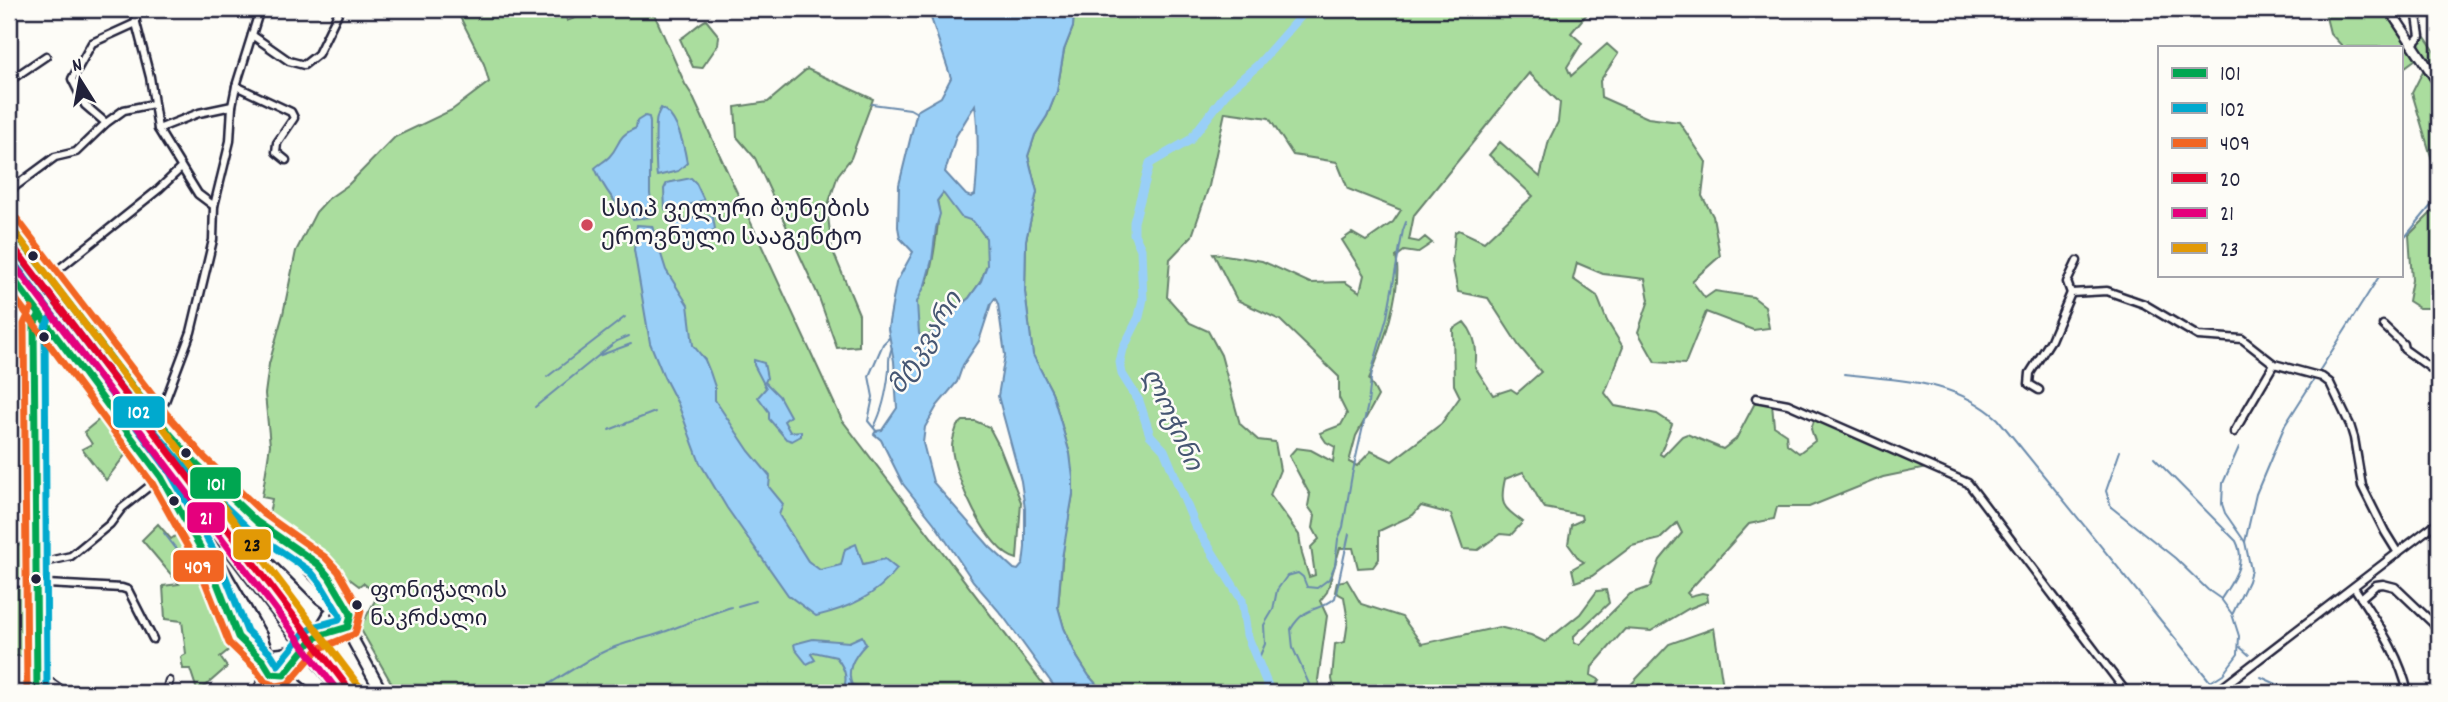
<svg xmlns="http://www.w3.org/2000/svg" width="2448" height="702" font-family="Dekko,'Noto Sans Georgian',sans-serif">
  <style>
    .green { fill: #aadd9e; stroke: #66806c; stroke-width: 2; fill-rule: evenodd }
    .water { fill: #99cff7; stroke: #698aac; stroke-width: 2; fill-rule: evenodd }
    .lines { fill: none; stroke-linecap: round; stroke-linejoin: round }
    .stream { stroke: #698aac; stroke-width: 2 }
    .river { stroke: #99cff7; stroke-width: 9 }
    .minor-casing { stroke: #22223b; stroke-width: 11 }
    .major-casing { stroke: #22223b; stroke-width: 13 }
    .highway-casing { stroke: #22223b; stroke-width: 15 }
    .minor { stroke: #fdfcf7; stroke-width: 6 }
    .major { stroke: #fdfcf7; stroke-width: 8 }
    .highway { stroke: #fdfcf7; stroke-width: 10 }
    .highway-bridge-casing { stroke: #22223b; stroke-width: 15; stroke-linecap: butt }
    .highway-bridge { stroke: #fdfcf7; stroke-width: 10 }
    .bus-1-casing { stroke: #fdfcf7; stroke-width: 12 }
    .bus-2-casing { stroke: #fdfcf7; stroke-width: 12 }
    .bus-3-casing { stroke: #fdfcf7; stroke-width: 12 }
    .bus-4-casing { stroke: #fdfcf7; stroke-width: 12 }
    .bus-5-casing { stroke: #fdfcf7; stroke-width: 12 }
    .bus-6-casing { stroke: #fdfcf7; stroke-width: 12 }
    .bus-1 { stroke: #00a651; stroke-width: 7 }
    .bus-2 { stroke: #00a9ce; stroke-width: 7 }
    .bus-3 { stroke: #f26522; stroke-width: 7 }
    .bus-4 { stroke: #e4002b; stroke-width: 7 }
    .bus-5 { stroke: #e5007d; stroke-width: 7 }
    .bus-6 { stroke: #e29906; stroke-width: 7 }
    .poi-dot { fill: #d1495b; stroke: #fdfcf7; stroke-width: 2.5 }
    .bus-dot { fill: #22223b; stroke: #fdfcf7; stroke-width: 2.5 }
    .labels { text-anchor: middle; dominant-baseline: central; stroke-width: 5; stroke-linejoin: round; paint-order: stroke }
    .bus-label { font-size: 22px; fill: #22223b; stroke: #fdfcf7; text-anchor: start }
    .poi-label { font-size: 24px; fill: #22223b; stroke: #fdfcf7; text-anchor: start }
    .water-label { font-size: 26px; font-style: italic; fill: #465673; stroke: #fdfcf7 }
    .line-badge { stroke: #fdfcf7; stroke-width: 2.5 }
    .badge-label { font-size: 19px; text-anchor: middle; font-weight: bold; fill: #fff }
    .pale-badge-label { font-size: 19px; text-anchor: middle; font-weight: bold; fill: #111 }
  </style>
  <rect width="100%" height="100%" fill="#fdfcf7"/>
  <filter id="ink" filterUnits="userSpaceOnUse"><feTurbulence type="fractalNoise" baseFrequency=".0143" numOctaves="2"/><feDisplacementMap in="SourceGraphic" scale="14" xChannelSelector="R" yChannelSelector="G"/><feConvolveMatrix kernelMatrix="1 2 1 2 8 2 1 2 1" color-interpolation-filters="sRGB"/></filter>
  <g filter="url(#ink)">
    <!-- green -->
    <g class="green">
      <path d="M 469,9 L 565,9 L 567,21 L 599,9 L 652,9 L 685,84 L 692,95 L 842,420 L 1050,693 L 397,693 L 360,628 L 378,595 L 363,583 L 359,586 L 282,528 L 269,514 L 272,499 L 262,497 L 270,445 L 265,394 L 269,364 L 283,314 L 296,251 L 316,212 L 328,199 L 348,185 L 395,137 L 452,110 L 489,82 L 484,64 L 460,17 Z"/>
      <path d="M 1074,9 L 1591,9 L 1571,33 L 1582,43 L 1567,67 L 1571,76 L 1607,44 L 1618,54 L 1600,81 L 1601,97 L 1648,118 L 1679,122 L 1706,162 L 1702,196 L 1713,216 L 1720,256 L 1692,281 L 1705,298 L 1715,291 L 1753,297 L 1765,306 L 1769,328 L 1753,330 L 1706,312 L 1685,364 L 1655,362 L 1638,332 L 1649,300 L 1645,279 L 1603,274 L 1577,263 L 1573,279 L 1597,296 L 1607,321 L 1623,347 L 1605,393 L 1615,406 L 1657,414 L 1672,424 L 1660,454 L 1663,456 L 1682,436 L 1687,434 L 1723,449 L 1736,439 L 1757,399 L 1772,404 L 1774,426 L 1786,434 L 1787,444 L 1799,453 L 1815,441 L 1811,429 L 1815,418 L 1927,468 L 1883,477 L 1809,507 L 1777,507 L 1774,519 L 1749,524 L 1687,593 L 1690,596 L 1702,593 L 1707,594 L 1708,601 L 1688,609 L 1651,631 L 1625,629 L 1592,667 L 1591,675 L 1600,680 L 1589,693 L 1335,693 L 1332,679 L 1335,644 L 1345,642 L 1348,621 L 1344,597 L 1335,592 L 1337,582 L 1347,580 L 1361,604 L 1402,617 L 1422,644 L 1499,627 L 1531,635 L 1545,642 L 1580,614 L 1597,591 L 1606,590 L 1609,603 L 1574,636 L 1574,643 L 1580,644 L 1630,594 L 1650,587 L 1660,560 L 1682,533 L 1677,523 L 1660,539 L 1632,546 L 1592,576 L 1575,582 L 1572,569 L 1584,562 L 1579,559 L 1568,544 L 1571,525 L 1582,520 L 1581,515 L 1545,508 C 1536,497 1532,484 1523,472 L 1505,479 C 1499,505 1503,507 1523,522 L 1511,535 L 1500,534 L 1478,550 L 1463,549 L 1451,514 L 1421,506 L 1413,515 L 1379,531 L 1379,559 L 1373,567 L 1358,568 L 1353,548 L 1340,548 L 1327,592 L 1320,601 L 1327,616 L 1318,680 L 1321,693 L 1104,693 L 1089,676 L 1077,657 L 1064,628 L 1058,607 L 1064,542 L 1073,494 L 1070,454 L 1052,392 L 1033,356 L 1025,292 L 1026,240 L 1037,192 L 1028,156 L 1035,135 L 1047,116 L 1057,91 L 1064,50 L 1073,27 ZM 1529,73 L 1560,103 L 1558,122 L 1549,140 L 1540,177 L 1500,142 L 1489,155 L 1533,196 L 1484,242 L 1459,230 L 1455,232 L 1452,262 L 1458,292 L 1488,298 L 1519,346 L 1541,372 L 1517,393 L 1511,389 L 1493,395 L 1475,367 C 1478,350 1476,335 1464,322 L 1453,329 L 1454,385 L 1460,397 L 1441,424 L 1392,461 L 1371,451 L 1357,466 L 1349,462 L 1356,436 L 1378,396 L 1369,379 C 1382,349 1403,289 1396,257 L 1404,251 L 1417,253 L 1432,243 L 1425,237 L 1419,242 L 1409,240 L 1414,215 ZM 1225,112 L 1269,118 L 1293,155 L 1337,162 L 1348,189 L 1401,210 L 1393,222 L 1366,241 L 1352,233 L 1342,240 L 1364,275 L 1360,292 L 1345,282 L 1310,283 L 1262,261 L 1213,253 L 1237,300 L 1280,320 L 1339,377 L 1339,398 L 1347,414 L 1341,425 L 1320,433 L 1326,442 L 1335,447 L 1333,462 L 1311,450 L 1296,448 L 1289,456 L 1310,495 L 1308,506 L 1315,516 L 1313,528 L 1319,539 L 1311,547 L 1315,575 L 1309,577 L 1302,554 L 1299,535 L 1270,495 L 1280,470 L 1275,442 L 1258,440 L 1240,424 L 1221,355 L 1208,331 L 1190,323 L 1167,297 L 1170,259 L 1192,236 L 1209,186 Z"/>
      <path d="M 2324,9 L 2383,9 L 2416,59 L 2401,70 L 2401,47 L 2343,47 L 2330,33 Z"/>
      <path d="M 706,20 L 719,36 L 718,45 L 702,68 L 693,67 L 680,39 C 690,33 695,26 706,20 Z"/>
      <path d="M 2425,37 L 2439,57 L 2439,77 L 2417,43 Z"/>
      <path d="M 807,69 L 873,99 L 851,158 L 838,175 L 827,208 L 832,249 L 859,314 L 859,346 L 837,348 L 818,295 L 755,158 L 737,137 L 735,107 L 768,102 Z"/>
      <path d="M 2424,69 L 2439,93 L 2439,183 L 2412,93 Z"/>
      <path d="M 943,193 L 973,221 L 987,239 L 987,265 L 981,281 L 969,298 L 948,315 L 930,335 L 922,336 L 919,334 C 917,324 915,312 917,301 C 918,294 924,288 927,282 C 932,268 942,212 937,201 Z"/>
      <path d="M 2439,205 L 2439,308 L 2419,308 L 2408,301 L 2412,280 L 2409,235 Z"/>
      <path d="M 107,413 L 132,446 L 106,480 L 82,449 L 92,444 L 84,432 Z"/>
      <path d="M 963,421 L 975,421 L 989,427 L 999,446 L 1021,502 L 1017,559 C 988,553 953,475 952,447 C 952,440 955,433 957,426 Z"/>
      <path d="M 158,524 L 171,539 L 185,529 L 235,645 L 220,657 L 227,667 L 202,689 L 197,690 L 190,669 L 183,669 L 181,657 L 186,654 L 182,621 L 165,619 L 163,586 L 179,584 L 142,540 Z"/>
      <path d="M 31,544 L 33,579 L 9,578 L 9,545 Z"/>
      <path d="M 9,585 L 34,587 L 36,656 L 9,656 Z"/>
      <path d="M 1714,628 L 1724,693 L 1623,693 L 1669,644 Z"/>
    </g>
    <!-- water -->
    <g class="water">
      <path d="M 932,9 L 1074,9 L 1073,27 L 1064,50 L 1057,91 L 1047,116 L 1035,135 L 1028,156 L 1037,192 L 1026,240 L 1025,292 L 1033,355 L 1052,392 L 1070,454 L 1073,478 L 1073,494 L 1062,558 L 1058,607 L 1064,628 L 1077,657 L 1089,676 L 1104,693 L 1059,693 L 1003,616 L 973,581 L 934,523 L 903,484 L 881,440 L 874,434 L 876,431 L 882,430 L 897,408 L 894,361 L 888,329 L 889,322 L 896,283 L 913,252 L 900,238 L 898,227 L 899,185 L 917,111 L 941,97 L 951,78 L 931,18 ZM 975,105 C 979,134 978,166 975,195 L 971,197 L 966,195 L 945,172 L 956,136 ZM 943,193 L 961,217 L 973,221 L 986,238 L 987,265 L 981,281 L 969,298 L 948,315 L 930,335 L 922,336 L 919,334 L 917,302 L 925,285 L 932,260 L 936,228 L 940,214 L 937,201 ZM 995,298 L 998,304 L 1005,355 L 998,396 L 1021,481 L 1025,509 L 1025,547 L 1023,564 L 1018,570 L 1014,569 L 990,547 L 933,482 L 923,443 L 925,427 L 937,406 L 957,382 L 963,365 L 979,341 L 991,304 Z"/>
      <path d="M 661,108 C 678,116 684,145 687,163 L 678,171 L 657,176 C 656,173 655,131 656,124 C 656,118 658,113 661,108 Z"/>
      <path d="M 645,116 L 649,117 L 650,122 L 650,194 L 653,214 L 650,217 L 633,219 C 615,205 604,189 595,168 C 599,164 605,161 609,157 C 621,145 615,137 636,128 L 637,121 Z"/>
      <path d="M 691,178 L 696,183 L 704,200 L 669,212 L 665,209 L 664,189 L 667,183 Z"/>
      <path d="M 707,215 L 713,217 L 715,229 L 706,235 L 688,236 L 687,252 C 676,246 674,234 672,223 Z"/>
      <path d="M 637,225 L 652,226 L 666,270 L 688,305 L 693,345 L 705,360 L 710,372 L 715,387 L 715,400 L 749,451 L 770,476 L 769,487 L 783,504 L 779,515 L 808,561 L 820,570 L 841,565 L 845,549 L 856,544 L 863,564 L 885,559 L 897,569 C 876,596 849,608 816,616 L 788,595 L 727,508 L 700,463 L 678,404 L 664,377 L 650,343 L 634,250 Z"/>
      <path d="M 754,360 L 764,363 L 767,378 L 765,382 L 779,396 L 790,416 L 784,421 L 790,432 L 801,431 L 801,436 L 792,441 L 786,439 L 769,419 L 769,412 L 758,397 L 766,388 L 754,365 Z"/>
      <path d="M 862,636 L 866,644 C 855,655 845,669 852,685 L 861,687 L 855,693 L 841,693 C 850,680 845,668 836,657 L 814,652 L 811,654 L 815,660 L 807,664 L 795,649 L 794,644 L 813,639 L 849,642 Z"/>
    </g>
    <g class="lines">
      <!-- stream -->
      <g class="stream">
        <path d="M 872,104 L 910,109 L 917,113"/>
        <path d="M 2401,242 L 2439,196"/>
        <path d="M 599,355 L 617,341 L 629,336"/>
        <path d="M 1844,374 C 1901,381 1953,379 1998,419 L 2217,690"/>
        <path d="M 547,377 L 625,317"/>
        <path d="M 535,407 L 598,356 L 631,344"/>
        <path d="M 874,427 C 883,410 887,389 889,370 C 889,362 888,356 892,348"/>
        <path d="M 609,430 L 655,412"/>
        <path d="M 877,432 L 868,421 L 873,397 L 869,376 L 883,344 L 889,338"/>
        <path d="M 2120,451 L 2106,491 L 2111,507 L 2175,558 L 2208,590 L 2221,599 L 2232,614 L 2239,636 L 2238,654 L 2223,674 L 2212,681"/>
        <path d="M 2154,458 L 2236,541 C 2247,563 2233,580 2221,599"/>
        <path d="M 164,533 L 184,559 L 209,579 L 229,632 L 249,658 L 257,663 L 262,673"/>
        <path d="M 2245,542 L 2256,494 L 2285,425 L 2380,275"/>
        <path d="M 738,606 L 755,601"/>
        <path d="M 2233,613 L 2248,581 L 2251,570 L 2245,542 L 2225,513 L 2222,504 L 2223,483 L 2239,447"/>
        <path d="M 2240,647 L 2249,655"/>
        <path d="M 1258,660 L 1265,644 L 1264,625 L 1273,610 L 1277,590 L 1287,576 L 1298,573 L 1303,577 L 1307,587 L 1317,588 L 1329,579 L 1335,565 L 1338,539 L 1343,527 L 1352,475 L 1368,404 L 1372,370 L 1387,317 L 1403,230 L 1406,222"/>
        <path d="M 2261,677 L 2285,688 L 2290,693"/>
        <path d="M 269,679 L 281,693"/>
        <path d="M 534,693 C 556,680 577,666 599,654 C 619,643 640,640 661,633 C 685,625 707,614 732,607"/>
        <path d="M 1313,693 L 1293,648 L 1291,629 C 1306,604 1320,612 1335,598 L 1349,534"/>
      </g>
      <!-- river -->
      <path class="river" d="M 1271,693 L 1247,635 L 1242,600 L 1195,525 L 1164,450 L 1150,435 L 1139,401 L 1122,374 L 1120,362 L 1123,349 L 1139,317 L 1143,299 L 1141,249 L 1134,234 L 1134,222 L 1150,163 L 1190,140 L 1228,91 L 1258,65 L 1307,9"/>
      <defs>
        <g id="minor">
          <path d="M 135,9 L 136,23 L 150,77 L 158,129 L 198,194 L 214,206"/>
          <path d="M 252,35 L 289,61 L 304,65 L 318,54 L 340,9"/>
          <path d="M 2413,44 L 2420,36 L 2416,9"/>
          <path d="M 9,81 L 46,56"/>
          <path d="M 236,86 L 291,112 L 294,118 L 277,143 L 276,152 L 286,160"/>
          <path d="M 106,123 L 85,105 L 72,79 L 92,43 L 136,23"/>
          <path d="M 158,129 L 199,113 L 232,106"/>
          <path d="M 9,191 L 55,157 L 76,152 L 106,123 L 124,110 L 153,104"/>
          <path d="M 9,225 L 158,420 L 197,465 L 257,522 L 318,564 L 329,577 L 351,614 L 348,627 C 339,633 327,632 317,637 C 300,647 297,663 284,675 L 278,676 L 271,674 L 263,661 L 238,637 L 210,565 L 161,477 L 9,273"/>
          <path d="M 49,277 L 159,189 L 181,168"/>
          <path d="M 2071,293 L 2107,291 L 2144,304 L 2198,336 L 2242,339 L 2274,364 L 2322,377 L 2330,383 L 2350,425 L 2354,438 L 2362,486 L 2385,532 L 2398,553"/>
          <path d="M 2071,293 L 2067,282 L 2077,261"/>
          <path d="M 2383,325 L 2403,344 L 2404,349 L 2439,374"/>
          <path d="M 2039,390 L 2029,384 L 2030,373 L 2051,340 L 2071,293"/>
          <path d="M 1756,398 L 1788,404 L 1968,483 L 2127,693"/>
          <path d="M 158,420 L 191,332 L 213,240 L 214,206 L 230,141 L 232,106 L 236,86 L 260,9"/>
          <path d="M 2234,432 L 2274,364"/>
          <path d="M 36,564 L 71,556 L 110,524 L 122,508 L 161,477"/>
          <path d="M 9,582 L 122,588 L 128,590 L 153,639"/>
          <path d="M 2354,587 C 2376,622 2399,652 2408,693"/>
          <path d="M 2361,598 L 2376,585 L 2383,584 L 2395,587 L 2439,629"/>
          <path d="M 336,631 L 328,626 L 327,613 L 334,606 L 346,608"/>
          <path d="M 282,652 C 303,646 315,635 326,616"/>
          <path d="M 268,657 L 272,653 L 282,652 L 288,657 L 291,665"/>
          <path d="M 37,673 L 66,693"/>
          <path d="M 272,675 L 282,689 L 281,676"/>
          <path d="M 37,693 L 34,324 L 40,314"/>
          <path d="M 166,693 L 169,681"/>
          <path d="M 255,693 L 268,671"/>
          <path d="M 2215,693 L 2439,521"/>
        </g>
        <path id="major" d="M 2389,9 L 2439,84"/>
        <g id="highway">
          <path d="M 9,241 L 301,625"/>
          <path d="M 9,257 L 291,630"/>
          <path d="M 183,460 L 320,598 L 332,607"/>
          <path d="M 167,473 L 261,636 L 268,656"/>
          <path d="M 350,623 L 354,642 L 382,693"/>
          <path d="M 320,650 L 352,693"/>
          <path d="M 310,653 L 341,693"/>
          <path d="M 284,675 L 306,693"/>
        </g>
      </defs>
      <!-- minor casing -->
      <use href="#minor" class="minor-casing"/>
      <!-- major casing -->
      <use href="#major" class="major-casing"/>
      <!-- highway casing -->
      <use href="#highway" class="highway-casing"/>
      <!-- minor -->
      <use href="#minor" class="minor"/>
      <!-- major -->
      <use href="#major" class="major"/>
      <!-- highway -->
      <use href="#highway" class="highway"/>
      <defs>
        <g id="highway-bridge">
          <path d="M 301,625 L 320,650"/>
          <path d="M 291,630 L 310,653"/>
        </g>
      </defs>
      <!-- highway-bridge casing -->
      <use href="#highway-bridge" class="highway-bridge-casing"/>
      <!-- highway-bridge -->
      <use href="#highway-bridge" class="highway-bridge"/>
      <defs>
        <g id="bus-1">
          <path d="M 9,225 L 158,420 L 197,465 L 257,522 L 318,564 L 329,577 L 351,614 L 348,627 L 321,635 L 311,641 L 284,675 L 271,674 L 263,661 L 238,637 L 210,565 L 161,477 L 9,273"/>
          <path d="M 37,693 L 34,324 L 40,314"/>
        </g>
        <g id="bus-2">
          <path d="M 9,242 L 150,426 L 189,472 L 250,530 L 311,572 L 320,583 L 340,616 L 339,620 L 317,626 L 305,632 L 278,665 L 271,654 L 247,631 L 219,560 L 169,471 L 17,267"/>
          <path d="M 47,693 L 45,327 L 49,319"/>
        </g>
        <g id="bus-3">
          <path d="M 9,290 L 152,483 L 200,569 L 229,643 L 255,668 L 265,682 L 277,686 L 288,684 L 318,649 L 355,634 L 361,611 L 338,571 L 325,557 L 264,514 L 205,458 L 166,413 L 17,219"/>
          <path d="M 27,693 L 24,324 L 31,309"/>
        </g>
        <path id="bus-4" d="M 9,241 L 352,693"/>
        <path id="bus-5" d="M 9,258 L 339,693"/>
        <path id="bus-6" d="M 17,235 L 360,687"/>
      </defs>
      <!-- bus-1 casing -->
      <use href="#bus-1" class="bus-1-casing"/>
      <!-- bus-2 casing -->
      <use href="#bus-2" class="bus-2-casing"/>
      <!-- bus-3 casing -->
      <use href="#bus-3" class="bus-3-casing"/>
      <!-- bus-4 casing -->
      <use href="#bus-4" class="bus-4-casing"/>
      <!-- bus-5 casing -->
      <use href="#bus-5" class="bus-5-casing"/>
      <!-- bus-6 casing -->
      <use href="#bus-6" class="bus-6-casing"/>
      <!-- bus-1 -->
      <use href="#bus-1" class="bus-1"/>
      <!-- bus-2 -->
      <use href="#bus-2" class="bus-2"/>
      <!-- bus-3 -->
      <use href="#bus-3" class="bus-3"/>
      <!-- bus-4 -->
      <use href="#bus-4" class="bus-4"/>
      <!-- bus-5 -->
      <use href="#bus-5" class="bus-5"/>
      <!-- bus-6 -->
      <use href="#bus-6" class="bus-6"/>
    </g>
  </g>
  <!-- markers -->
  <circle class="poi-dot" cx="587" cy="225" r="7"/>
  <g class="bus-dot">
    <circle cx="33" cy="256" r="6"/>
    <circle cx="44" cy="337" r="6"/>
    <circle cx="186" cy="453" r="6"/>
    <circle cx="174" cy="501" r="6"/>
    <circle cx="36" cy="579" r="6"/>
    <circle cx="357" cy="605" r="6"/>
  </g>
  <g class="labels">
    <!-- bus labels -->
    <g class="bus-label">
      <text x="370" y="592">ფონიჭალის<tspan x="370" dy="28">ნაკრძალი</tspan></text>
    </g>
    <!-- poi labels -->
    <g class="poi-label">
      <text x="601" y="211">სსიპ ველური ბუნების<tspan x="601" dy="28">ეროვნული სააგენტო</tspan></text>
    </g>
    <!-- water labels -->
    <g class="water-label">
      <text transform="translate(927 344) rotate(-58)">მტკვარი</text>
      <text transform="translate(1170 420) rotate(65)">ლოჭინი</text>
    </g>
  </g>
  <g class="line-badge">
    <rect x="112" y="395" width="54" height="34" rx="7" fill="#00a9ce"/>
    <rect x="189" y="466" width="53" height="34" rx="7" fill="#00a651"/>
    <rect x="186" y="501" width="40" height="33" rx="7" fill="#e5007d"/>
    <rect x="232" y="528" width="40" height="33" rx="7" fill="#e29906"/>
    <rect x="172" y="549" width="53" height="34" rx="7" fill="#f26522"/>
  </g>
  <g class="badge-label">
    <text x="139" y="418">102</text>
    <text x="216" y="490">101</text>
    <text x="206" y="524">21</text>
    <text x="198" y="573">409</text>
  </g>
  <g class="pale-badge-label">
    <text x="252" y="551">23</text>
  </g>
  <!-- margin -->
  <rect width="2448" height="702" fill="none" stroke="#fdfcf7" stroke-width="35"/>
  <rect x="18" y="18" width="2413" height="667" fill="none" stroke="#22223b" stroke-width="2.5" filter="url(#ink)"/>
  <!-- legend -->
  <rect x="2158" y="46" width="245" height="231" fill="#fdfcf7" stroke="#a5a5ac" stroke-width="2"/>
  <rect x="2172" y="68" width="35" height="10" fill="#00a651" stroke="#a5a5ac" stroke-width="2"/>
  <text x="2220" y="80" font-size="21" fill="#22223b">101</text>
  <rect x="2172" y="103" width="35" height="10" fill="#00a9ce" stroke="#a5a5ac" stroke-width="2"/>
  <text x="2220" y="116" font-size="21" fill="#22223b">102</text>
  <rect x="2172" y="138" width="35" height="10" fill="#f26522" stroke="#a5a5ac" stroke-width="2"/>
  <text x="2220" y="150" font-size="21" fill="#22223b">409</text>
  <rect x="2172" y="173" width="35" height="10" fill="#e4002b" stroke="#a5a5ac" stroke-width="2"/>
  <text x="2220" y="186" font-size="21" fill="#22223b">20</text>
  <rect x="2172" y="208" width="35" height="10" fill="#e5007d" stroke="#a5a5ac" stroke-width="2"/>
  <text x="2220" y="220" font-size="21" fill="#22223b">21</text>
  <rect x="2172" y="243" width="35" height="10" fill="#e29906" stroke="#a5a5ac" stroke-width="2"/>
  <text x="2220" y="256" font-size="21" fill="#22223b">23</text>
  <!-- north arrow -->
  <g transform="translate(80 80) rotate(349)" stroke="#fdfcf7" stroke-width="5" paint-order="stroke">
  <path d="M0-5L12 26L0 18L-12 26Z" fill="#22223b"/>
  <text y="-10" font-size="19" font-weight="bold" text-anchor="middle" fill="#22223b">N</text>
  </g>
</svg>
